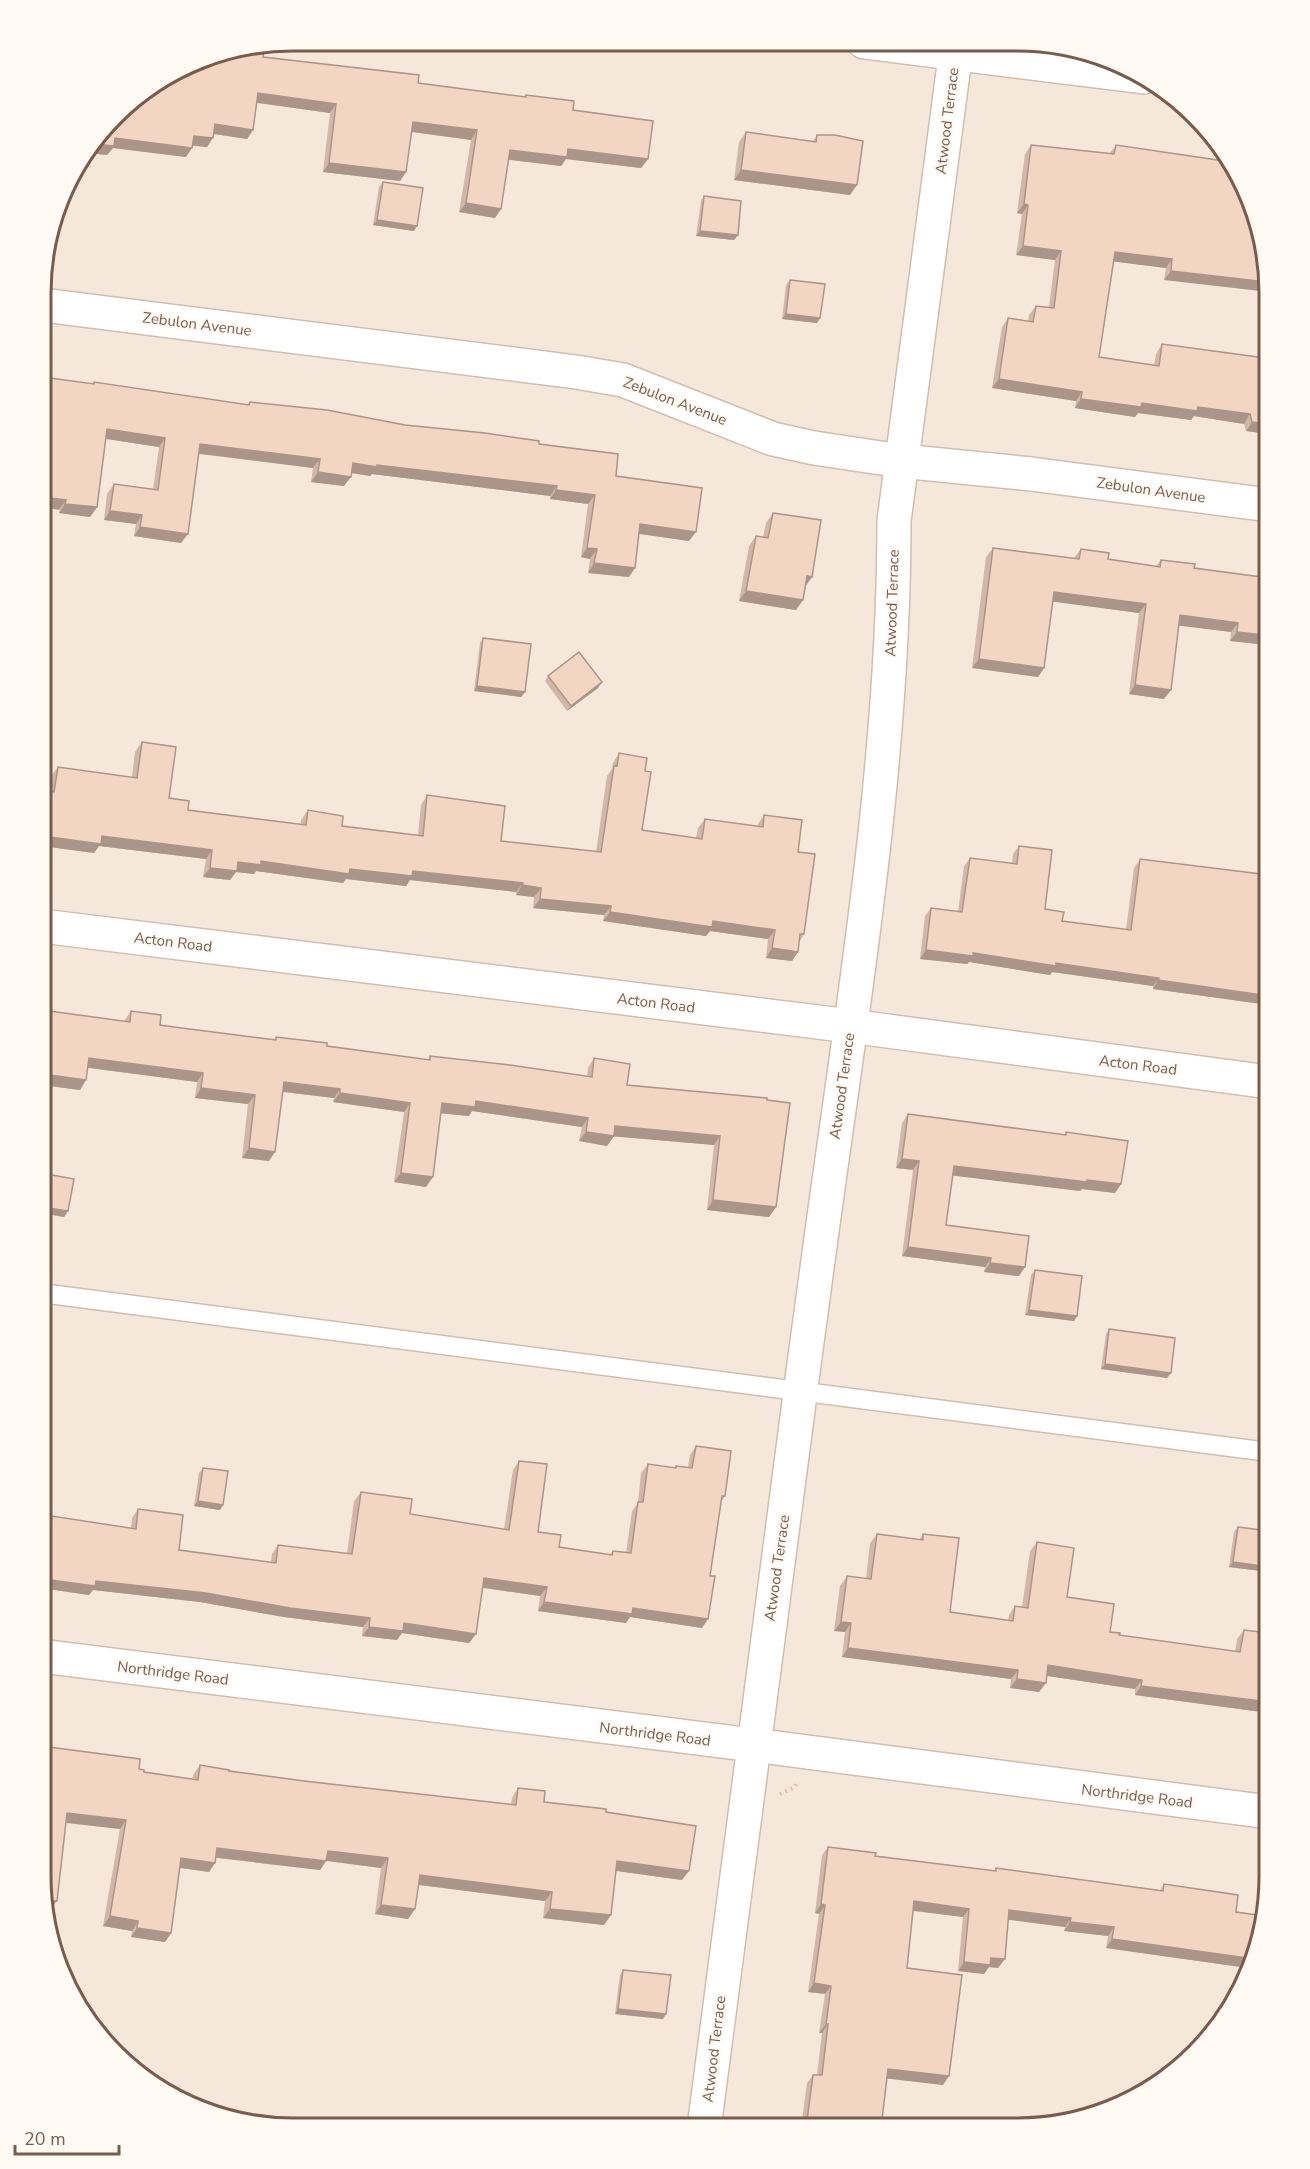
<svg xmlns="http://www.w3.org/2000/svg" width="1310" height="2169" font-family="'Nunito Sans',sans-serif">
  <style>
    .residential { fill: #f5e8da }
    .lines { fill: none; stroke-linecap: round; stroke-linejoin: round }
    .lane-casing { stroke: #d1beb0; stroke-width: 21 }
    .street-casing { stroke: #d1beb0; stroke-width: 36 }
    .path { stroke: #d9b8a5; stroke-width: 4; stroke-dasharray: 1.5 4.5; stroke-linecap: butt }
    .lane { stroke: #fff; stroke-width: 18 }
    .street { stroke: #fff; stroke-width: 33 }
    .wall { fill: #d1b7a8 }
    .shaded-wall { fill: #aa9588 }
    .building { fill: #f3d5c3; stroke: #aa9588; stroke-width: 1.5 }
    .labels { text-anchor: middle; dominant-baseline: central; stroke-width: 5; stroke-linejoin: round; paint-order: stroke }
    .street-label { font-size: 15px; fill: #7a5c4d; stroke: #fffaf3 }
    .rim { fill: none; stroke: #7a5c4d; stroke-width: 3 }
  </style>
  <rect width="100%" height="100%" fill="#fdf6ec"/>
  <!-- residential -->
  <path class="residential" d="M 293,41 L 1051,43 L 1114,60 L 1171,93 L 1218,139 L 1250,196 L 1269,293 L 1269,1893 L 1250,1973 L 1218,2030 L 1171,2077 L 1114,2109 L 1018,2128 L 260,2126 L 196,2109 L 139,2077 L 93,2030 L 60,1973 L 41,1876 L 43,260 L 67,181 L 126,103 L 196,60 Z"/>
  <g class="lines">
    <defs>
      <path id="lane" d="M 41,1293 L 1269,1452"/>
      <g id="street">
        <path d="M 864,42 L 1144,77"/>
        <path d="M 43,305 L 576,372 L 623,380 L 773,439 L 814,448 L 901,461 L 1031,474 L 1269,505"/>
        <path d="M 42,926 L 850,1026 L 1269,1082"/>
        <path d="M 41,1656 L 753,1745 L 1269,1812"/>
        <path d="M 704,2128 C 742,1826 782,1525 823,1224 C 855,991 894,757 894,521 L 957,42"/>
      </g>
    </defs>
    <!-- lane casing -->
    <use href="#lane" class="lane-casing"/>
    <!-- street casing -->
    <use href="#street" class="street-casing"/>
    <!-- path -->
    <path class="path" d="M 780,1794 L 795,1787 L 796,1784"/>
    <!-- lane -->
    <use href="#lane" class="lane"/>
    <!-- street -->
    <use href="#street" class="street"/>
  </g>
  <!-- wall -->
  <g class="wall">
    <path d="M 263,57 L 418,83 L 525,97 L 526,95 L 573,110 L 648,159 L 641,168 L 566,159 L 561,166 L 509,160 L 501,209 L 495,218 L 459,212 L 471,140 L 411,132 L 406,172 L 400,181 L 323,172 L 330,113 L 257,103 L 253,130 L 247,139 L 214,134 L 207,147 L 193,146 L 186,157 L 113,148 L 107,155 L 88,153 Z"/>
    <path d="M 746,132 L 813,141 L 817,135 L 850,195 L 734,180 L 739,142 Z"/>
    <path d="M 1031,145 L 1110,153 L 1116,145 L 1250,196 L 1164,280 L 1166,268 L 1113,261 L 1099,357 L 1154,365 L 1156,354 L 1162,344 L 1264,364 L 1269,434 L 1246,431 L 1244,424 L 1194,416 L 1191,420 L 1138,413 L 1135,417 L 1075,408 L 1076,401 L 992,388 L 1002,327 L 1008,318 L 1028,321 L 1029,315 L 1036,306 L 1049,307 L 1055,260 L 1016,255 L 1022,214 L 1017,213 L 1025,154 Z"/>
    <path d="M 383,182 L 414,231 L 373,225 L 379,187 Z"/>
    <path d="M 704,196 L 738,235 L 734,240 L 696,236 L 701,201 Z"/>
    <path d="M 790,280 L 820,318 L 817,323 L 782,319 L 786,285 Z"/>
    <path d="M 94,382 L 247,405 L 250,402 L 405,425 L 539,444 L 616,476 L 689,541 L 639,534 L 629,577 L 588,573 L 590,559 L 581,557 L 588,504 L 550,499 L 550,496 L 372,474 L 370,476 L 351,473 L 344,486 L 311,482 L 313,468 L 199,454 L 181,543 L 134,536 L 136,524 L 104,520 L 107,494 L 114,484 L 153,489 L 159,447 L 106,439 L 97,507 L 90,517 L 59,513 Z"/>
    <path d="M 773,513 L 806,586 L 796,610 L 739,601 L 749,546 L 756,536 L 763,537 L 766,523 Z"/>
    <path d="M 993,548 L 1074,558 L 1081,549 L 1108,559 L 1156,566 L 1161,560 L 1194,568 L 1264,636 L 1258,644 L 1230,641 L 1231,632 L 1179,625 L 1164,699 L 1129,694 L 1139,613 L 1053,601 L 1044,668 L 1038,677 L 972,668 L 986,557 Z"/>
    <path d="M 483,638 L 525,692 L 521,697 L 474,691 L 480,643 Z"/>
    <path d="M 548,676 L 598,688 L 567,711 L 545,681 Z"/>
    <path d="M 142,742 L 169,798 L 188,810 L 301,824 L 301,820 L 308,810 L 342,826 L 418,835 L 421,805 L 427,795 L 501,841 L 596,852 L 607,776 L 612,769 L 613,763 L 619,753 L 645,771 L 642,830 L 696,838 L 698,828 L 705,819 L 758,826 L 758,824 L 764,815 L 798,852 L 804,934 L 800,941 L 792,961 L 766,958 L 768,939 L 710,931 L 706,936 L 603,921 L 604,915 L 533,908 L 534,897 L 516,895 L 516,892 L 410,880 L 406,886 L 346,879 L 343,883 L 256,871 L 254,874 L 236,872 L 230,880 L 203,877 L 206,859 L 99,846 L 94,853 L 42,846 L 42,790 L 49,791 L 51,776 L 58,767 L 132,777 L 135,752 Z"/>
    <path d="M 1019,846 L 1045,909 L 1062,921 L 1126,930 L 1134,868 L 1140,859 L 1269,875 L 1269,1005 L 1153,989 L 1153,986 L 1052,972 L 1050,975 L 969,962 L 967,964 L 920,959 L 925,916 L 931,908 L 958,912 L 964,866 L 970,858 L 1012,864 L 1013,854 Z"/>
    <path d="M 42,1010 L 124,1021 L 131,1011 L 160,1025 L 274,1040 L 276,1037 L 327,1046 L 428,1060 L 430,1056 L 587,1076 L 588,1068 L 594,1058 L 627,1085 L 767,1098 L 776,1207 L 769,1217 L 707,1210 L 714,1145 L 614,1136 L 607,1146 L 579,1141 L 582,1127 L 472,1111 L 469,1116 L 441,1113 L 426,1187 L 394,1182 L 404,1112 L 333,1102 L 334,1098 L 282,1092 L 269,1161 L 242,1158 L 248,1104 L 195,1098 L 197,1082 L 88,1068 L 86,1080 L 80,1090 L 42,1085 Z"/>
    <path d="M 908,1114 L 1064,1135 L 1066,1132 L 1121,1184 L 1115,1193 L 1082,1189 L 1080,1191 L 953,1175 L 946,1225 L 1019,1276 L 984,1272 L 985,1267 L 902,1256 L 913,1170 L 896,1168 L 902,1123 Z"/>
    <path d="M 47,1174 L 68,1211 L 64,1217 L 41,1213 L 41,1188 L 43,1179 Z"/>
    <path d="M 1035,1270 L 1077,1316 L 1074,1321 L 1025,1315 L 1031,1275 Z"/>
    <path d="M 1269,1271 L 1269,1335 L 1260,1334 Z"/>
    <path d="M 1109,1329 L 1167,1378 L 1101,1369 L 1106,1334 Z"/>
    <path d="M 696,1446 L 725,1496 L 721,1502 L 702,1628 L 630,1617 L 626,1623 L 538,1611 L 540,1596 L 483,1588 L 476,1634 L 469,1643 L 402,1633 L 397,1640 L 362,1636 L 363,1627 L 284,1617 L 200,1602 L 93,1590 L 89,1595 L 41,1588 L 41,1537 L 44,1537 L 46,1525 L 52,1516 L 131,1528 L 132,1518 L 138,1509 L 179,1550 L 271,1562 L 272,1554 L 278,1545 L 347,1554 L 354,1501 L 361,1492 L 410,1514 L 504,1529 L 513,1470 L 519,1461 L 538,1532 L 559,1547 L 610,1554 L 613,1551 L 626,1553 L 632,1511 L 638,1503 L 641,1473 L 648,1464 L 675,1468 L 676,1466 L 688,1467 L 690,1455 Z"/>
    <path d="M 203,1468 L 220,1510 L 194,1506 L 199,1473 Z"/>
    <path d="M 1238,1527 L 1269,1531 L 1269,1572 L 1229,1567 L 1234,1532 Z"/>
    <path d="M 877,1534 L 919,1540 L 923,1534 L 950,1612 L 1008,1620 L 1009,1615 L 1015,1606 L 1022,1607 L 1030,1551 L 1037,1542 L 1067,1597 L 1110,1632 L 1119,1635 L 1235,1652 L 1237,1639 L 1244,1630 L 1268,1655 L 1269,1655 L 1269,1713 L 1135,1695 L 1135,1689 L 1047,1676 L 1039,1692 L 1010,1688 L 1011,1679 L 842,1657 L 845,1632 L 834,1631 L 840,1586 L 847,1576 L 866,1579 L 870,1543 Z"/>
    <path d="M 41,1746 L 139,1769 L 144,1772 L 193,1779 L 193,1775 L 200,1765 L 229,1771 L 304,1781 L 511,1805 L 512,1798 L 518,1788 L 544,1802 L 606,1812 L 682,1880 L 616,1871 L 604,1925 L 543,1918 L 545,1901 L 418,1885 L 415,1909 L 408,1919 L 375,1914 L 381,1868 L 326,1861 L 320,1870 L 216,1858 L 215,1863 L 209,1872 L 180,1868 L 171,1933 L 165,1942 L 131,1937 L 132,1931 L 103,1926 L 120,1829 L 66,1823 L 50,1910 Z"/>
    <path d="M 828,1847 L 875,1856 L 994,1871 L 996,1868 L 1160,1890 L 1164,1884 L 1236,1912 L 1264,1916 L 1250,1973 L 1247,1979 L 1248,1968 L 1106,1948 L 1108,1936 L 1064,1931 L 1065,1927 L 1008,1919 L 998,1968 L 989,1967 L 984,1974 L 958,1971 L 963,1917 L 913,1911 L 907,1968 L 943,2085 L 887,2078 L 881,2128 L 801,2128 L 807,2083 L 813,2075 L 817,2075 L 822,2033 L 819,2033 L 825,1994 L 808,1992 L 819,1914 L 815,1913 L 822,1855 Z"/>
    <path d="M 623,1970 L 663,2019 L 615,2014 L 620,1975 Z"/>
  </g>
  <!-- shaded-wall -->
  <g class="shaded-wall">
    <path d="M 258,93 L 336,104 L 330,113 L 252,102 Z"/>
    <path d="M 413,122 L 477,130 L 471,140 L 406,131 Z"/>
    <path d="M 215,124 L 253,130 L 247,139 L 208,133 Z"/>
    <path d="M 194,136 L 213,138 L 207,147 L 188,145 Z"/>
    <path d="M 115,138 L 192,148 L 186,157 L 113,148 L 107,155 L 88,153 L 95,144 Z"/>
    <path d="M 568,149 L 648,159 L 641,168 L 566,159 L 561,166 L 504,159 L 510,150 Z"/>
    <path d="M 329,163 L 406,172 L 400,181 L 323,172 Z"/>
    <path d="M 741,170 L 857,185 L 850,195 L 734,180 Z"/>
    <path d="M 466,203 L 501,209 L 495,218 L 459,212 Z"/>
    <path d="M 1024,204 L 1028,205 L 1022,214 L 1017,213 Z"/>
    <path d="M 377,220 L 417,226 L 414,231 L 373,225 Z"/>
    <path d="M 700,231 L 738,235 L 734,240 L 696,236 Z"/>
    <path d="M 1023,246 L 1061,251 L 1055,260 L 1016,255 Z"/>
    <path d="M 1115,252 L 1172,259 L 1166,268 L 1109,261 Z"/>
    <path d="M 1171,271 L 1267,282 L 1269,292 L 1164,280 Z"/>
    <path d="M 786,314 L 820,318 L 817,323 L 782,319 Z"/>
    <path d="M 999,379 L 1082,392 L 1076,401 L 992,388 Z"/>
    <path d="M 1081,399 L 1198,407 L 1250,414 L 1244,424 L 1194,416 L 1191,420 L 1138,413 L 1135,417 L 1075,408 Z"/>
    <path d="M 1252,422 L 1269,424 L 1269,434 L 1246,431 Z"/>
    <path d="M 107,429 L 165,438 L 159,447 L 101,438 Z"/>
    <path d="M 200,444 L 320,459 L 313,468 L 194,453 Z"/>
    <path d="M 353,463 L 377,465 L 557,486 L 550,496 L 372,474 L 370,476 L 346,472 Z"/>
    <path d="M 318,472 L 351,477 L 344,486 L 311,482 Z"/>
    <path d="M 556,490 L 595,495 L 588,504 L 550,499 Z"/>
    <path d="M 42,497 L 66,500 L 59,510 L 42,507 Z"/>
    <path d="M 65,504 L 97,507 L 90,517 L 59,513 Z"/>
    <path d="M 110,511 L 142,515 L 136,524 L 104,520 Z"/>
    <path d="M 640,524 L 696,532 L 689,541 L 634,533 Z"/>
    <path d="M 140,527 L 188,534 L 181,543 L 134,536 Z"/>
    <path d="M 587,548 L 597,549 L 590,559 L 581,557 Z"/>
    <path d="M 594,563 L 635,568 L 629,577 L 588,573 Z"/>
    <path d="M 807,576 L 812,577 L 805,587 Z"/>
    <path d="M 746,591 L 803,600 L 796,610 L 739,601 Z"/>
    <path d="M 1054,592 L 1146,604 L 1139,613 L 1048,601 Z"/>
    <path d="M 1180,615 L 1238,623 L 1231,632 L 1174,625 Z"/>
    <path d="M 1266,626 L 1269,627 L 1269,637 L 1264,636 L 1258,644 L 1230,641 L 1237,632 Z"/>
    <path d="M 979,659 L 1044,668 L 1038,677 L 972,668 Z"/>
    <path d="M 602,682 L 598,688 L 567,711 L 571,706 Z"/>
    <path d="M 1135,685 L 1171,690 L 1164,699 L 1129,694 Z"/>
    <path d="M 477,686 L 525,692 L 521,697 L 474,691 Z"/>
    <path d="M 42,836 L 102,836 L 212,850 L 206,859 L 99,846 L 94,853 L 42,846 Z"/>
    <path d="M 261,861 L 350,869 L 413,871 L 523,883 L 516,892 L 410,880 L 406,886 L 346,879 L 343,883 L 256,871 L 254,874 L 236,872 L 230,880 L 203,877 L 210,868 L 238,862 Z"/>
    <path d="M 522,885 L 541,888 L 534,897 L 516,895 Z"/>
    <path d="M 540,899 L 611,906 L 604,915 L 533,908 Z"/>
    <path d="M 610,912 L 713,921 L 775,930 L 768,939 L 710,931 L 706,936 L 603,921 Z"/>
    <path d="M 772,948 L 798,952 L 792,961 L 766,958 Z"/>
    <path d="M 926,950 L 973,953 L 1056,963 L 1159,978 L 1153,986 L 1052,972 L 1050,975 L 969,962 L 967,964 L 920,959 Z"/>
    <path d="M 1158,980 L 1269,996 L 1269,1005 L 1153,989 Z"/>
    <path d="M 89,1058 L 203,1073 L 197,1082 L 83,1067 Z"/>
    <path d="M 42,1074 L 86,1080 L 80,1090 L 42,1085 Z"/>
    <path d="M 284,1082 L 340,1089 L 334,1098 L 277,1091 Z"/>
    <path d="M 201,1088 L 255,1095 L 248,1104 L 195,1098 Z"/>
    <path d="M 340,1093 L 410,1103 L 404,1112 L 333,1102 Z"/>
    <path d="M 476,1101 L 588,1118 L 582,1127 L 472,1111 L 469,1116 L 436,1113 L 442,1103 Z"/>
    <path d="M 615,1126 L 720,1136 L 714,1145 L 609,1136 Z"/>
    <path d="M 586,1132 L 614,1136 L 607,1146 L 579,1141 Z"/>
    <path d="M 249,1148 L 275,1152 L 269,1161 L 242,1158 Z"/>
    <path d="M 902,1159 L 919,1161 L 913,1170 L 896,1168 Z"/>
    <path d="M 954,1166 L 1087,1180 L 1121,1184 L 1115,1193 L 1082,1189 L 1080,1191 L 948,1175 Z"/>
    <path d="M 401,1173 L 433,1177 L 426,1187 L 394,1182 Z"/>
    <path d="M 713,1200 L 776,1207 L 769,1217 L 707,1210 Z"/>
    <path d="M 41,1207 L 68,1211 L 64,1217 L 41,1213 Z"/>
    <path d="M 908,1247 L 991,1258 L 985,1267 L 902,1256 Z"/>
    <path d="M 990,1263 L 1025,1267 L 1019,1276 L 984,1272 Z"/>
    <path d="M 1029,1310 L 1077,1316 L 1074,1321 L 1025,1315 Z"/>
    <path d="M 1266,1326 L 1269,1327 L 1269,1335 L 1260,1334 Z"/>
    <path d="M 1105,1364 L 1171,1373 L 1167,1378 L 1101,1369 Z"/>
    <path d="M 198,1501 L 223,1505 L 220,1510 L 194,1506 Z"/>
    <path d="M 1233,1562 L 1269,1567 L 1269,1572 L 1229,1567 Z"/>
    <path d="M 484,1578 L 547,1587 L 540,1596 L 478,1587 Z"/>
    <path d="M 43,1579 L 96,1581 L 206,1593 L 370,1618 L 363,1627 L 284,1617 L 200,1602 L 93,1590 L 89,1595 L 41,1588 L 41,1581 Z"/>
    <path d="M 544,1602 L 633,1608 L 708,1619 L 702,1628 L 630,1617 L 626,1623 L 538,1611 Z"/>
    <path d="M 841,1622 L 851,1623 L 845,1632 L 834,1631 Z"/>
    <path d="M 404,1623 L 476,1634 L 469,1643 L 402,1633 L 397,1640 L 362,1636 L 369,1627 Z"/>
    <path d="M 848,1648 L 1018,1670 L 1011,1679 L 842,1657 Z"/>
    <path d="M 1048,1665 L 1142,1680 L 1135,1689 L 1041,1675 Z"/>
    <path d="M 1017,1679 L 1046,1683 L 1039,1692 L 1010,1688 Z"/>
    <path d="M 1141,1686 L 1269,1702 L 1269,1713 L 1135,1695 Z"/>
    <path d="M 67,1813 L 126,1820 L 120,1829 L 60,1822 Z"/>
    <path d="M 217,1848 L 326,1861 L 320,1870 L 211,1857 Z"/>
    <path d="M 328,1851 L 388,1858 L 381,1868 L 321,1860 Z"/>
    <path d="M 181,1858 L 215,1863 L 209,1872 L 175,1867 Z"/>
    <path d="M 617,1861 L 689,1871 L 682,1880 L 610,1870 Z"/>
    <path d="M 420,1875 L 552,1892 L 545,1901 L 413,1884 Z"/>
    <path d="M 45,1900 L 57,1901 L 50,1910 L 47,1910 Z"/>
    <path d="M 914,1901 L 969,1909 L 963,1917 L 908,1910 Z"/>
    <path d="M 821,1904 L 825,1905 L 819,1914 L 815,1913 Z"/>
    <path d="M 381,1905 L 415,1909 L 408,1919 L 375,1914 Z"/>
    <path d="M 550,1909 L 611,1915 L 604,1925 L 543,1918 Z"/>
    <path d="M 1009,1910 L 1071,1918 L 1065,1927 L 1003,1919 Z"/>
    <path d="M 110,1916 L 138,1921 L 132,1931 L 103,1926 Z"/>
    <path d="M 1070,1922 L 1114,1927 L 1108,1936 L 1064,1931 Z"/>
    <path d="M 137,1928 L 171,1933 L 165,1942 L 131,1937 Z"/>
    <path d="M 1112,1939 L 1254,1959 L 1248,1968 L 1106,1948 Z"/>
    <path d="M 991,1958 L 1005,1959 L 998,1968 L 989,1967 L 984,1974 L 958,1971 L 964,1962 Z"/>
    <path d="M 814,1983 L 831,1986 L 825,1994 L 808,1992 Z"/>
    <path d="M 618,2009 L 666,2014 L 663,2019 L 615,2014 Z"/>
    <path d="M 826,2024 L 828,2024 L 822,2033 L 819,2033 Z"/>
    <path d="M 888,2069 L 949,2076 L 943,2085 L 882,2078 Z"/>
  </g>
  <!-- building -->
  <g class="building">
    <path d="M 257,48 L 264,49 L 263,57 L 419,75 L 418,83 L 526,97 L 526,95 L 574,101 L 573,110 L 653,121 L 648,159 L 568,149 L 567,157 L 510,150 L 501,209 L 466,203 L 477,130 L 413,122 L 406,172 L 329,163 L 336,104 L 258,93 L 253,130 L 215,124 L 213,138 L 194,136 L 192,148 L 115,138 L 114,146 L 95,144 L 126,103 L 196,60 Z"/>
    <path d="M 746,132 L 816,142 L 817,135 L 835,135 L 863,141 L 857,185 L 741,170 Z"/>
    <path d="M 1031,145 L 1114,154 L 1116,145 L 1231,162 L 1250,196 L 1267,282 L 1171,271 L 1172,259 L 1115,252 L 1099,357 L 1159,366 L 1162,344 L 1265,358 L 1264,364 L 1269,365 L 1269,424 L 1252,422 L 1250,414 L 1198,407 L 1197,411 L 1142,403 L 1141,407 L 1081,399 L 1082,392 L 999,379 L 1008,318 L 1033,322 L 1036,306 L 1054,308 L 1061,251 L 1023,246 L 1028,205 L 1024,204 Z"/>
    <path d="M 383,182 L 423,188 L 417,226 L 377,220 Z"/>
    <path d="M 704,196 L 741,201 L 738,235 L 700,231 Z"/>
    <path d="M 790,280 L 825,284 L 820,318 L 786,314 Z"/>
    <path d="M 42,377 L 94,384 L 94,382 L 249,405 L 250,402 L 327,410 L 405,425 L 485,433 L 539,441 L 539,444 L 618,454 L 616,476 L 702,488 L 696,532 L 640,524 L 635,568 L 594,563 L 597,549 L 587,548 L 595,495 L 556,490 L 557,486 L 377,465 L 377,467 L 353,463 L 351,477 L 318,472 L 320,459 L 200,444 L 188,534 L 140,527 L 142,515 L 110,511 L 114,484 L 158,490 L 165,438 L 107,429 L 97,507 L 65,504 L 66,500 L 42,497 Z"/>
    <path d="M 773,513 L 821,520 L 812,577 L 807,576 L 803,600 L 746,591 L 756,536 L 768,538 Z"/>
    <path d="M 993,548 L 1079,559 L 1081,549 L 1109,553 L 1108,559 L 1160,567 L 1161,560 L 1195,564 L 1194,568 L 1269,578 L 1269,627 L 1266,626 L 1264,635 L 1237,632 L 1238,623 L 1180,615 L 1171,690 L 1135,685 L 1146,604 L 1054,592 L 1044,668 L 979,659 Z"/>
    <path d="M 483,638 L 531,644 L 525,692 L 477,686 Z"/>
    <path d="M 579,652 L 602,682 L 571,706 L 548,676 Z"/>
    <path d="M 142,742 L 176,747 L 169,798 L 189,801 L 188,810 L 306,825 L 308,810 L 343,816 L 342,826 L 423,836 L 427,795 L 505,806 L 501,841 L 601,852 L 614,766 L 617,766 L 619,753 L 647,758 L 645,771 L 651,772 L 642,830 L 702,839 L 705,819 L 763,827 L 764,815 L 802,820 L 798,852 L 815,854 L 804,934 L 800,934 L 798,952 L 772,948 L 775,930 L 713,921 L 712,927 L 610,912 L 611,906 L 540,899 L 541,888 L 522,885 L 523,883 L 413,871 L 412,876 L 350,869 L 349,874 L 261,861 L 261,865 L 238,862 L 237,871 L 210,868 L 212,850 L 102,836 L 101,844 L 42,836 L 42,790 L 54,792 L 58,767 L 137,778 Z"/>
    <path d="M 1019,846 L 1052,850 L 1045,909 L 1064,912 L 1062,921 L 1131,930 L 1140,859 L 1269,875 L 1269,996 L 1158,980 L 1159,978 L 1056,963 L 1056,966 L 973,953 L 973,956 L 926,950 L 931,908 L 962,912 L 970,858 L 1017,864 Z"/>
    <path d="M 42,1010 L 130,1022 L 131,1011 L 161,1015 L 160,1025 L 174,1027 L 276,1040 L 276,1037 L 327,1043 L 327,1046 L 430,1060 L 430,1056 L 510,1065 L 592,1077 L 594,1058 L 630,1064 L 627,1085 L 767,1098 L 767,1100 L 790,1103 L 776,1207 L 713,1200 L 720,1136 L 615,1126 L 614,1136 L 586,1132 L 588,1118 L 476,1101 L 475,1107 L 442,1103 L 433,1177 L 401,1173 L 410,1103 L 340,1093 L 340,1089 L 284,1082 L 275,1152 L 249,1148 L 255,1095 L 201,1088 L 203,1073 L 89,1058 L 86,1080 L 42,1074 L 45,1051 L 42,1051 Z"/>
    <path d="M 908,1114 L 1066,1135 L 1066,1132 L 1128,1141 L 1121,1184 L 1087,1180 L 1087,1182 L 954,1166 L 946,1225 L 1029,1236 L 1025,1267 L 990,1263 L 991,1258 L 908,1247 L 919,1161 L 902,1159 Z"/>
    <path d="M 47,1174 L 74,1179 L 68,1211 L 41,1207 Z"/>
    <path d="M 1035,1270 L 1082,1276 L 1077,1316 L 1029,1310 Z"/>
    <path d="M 1269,1301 L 1269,1327 L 1266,1326 Z"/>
    <path d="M 1109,1329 L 1175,1338 L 1171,1373 L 1105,1364 Z"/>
    <path d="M 696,1446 L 731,1451 L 725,1496 L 722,1496 L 710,1576 L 715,1576 L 708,1619 L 633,1608 L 632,1614 L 544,1602 L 547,1587 L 484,1578 L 476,1634 L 404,1623 L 403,1631 L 369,1627 L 370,1618 L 290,1608 L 206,1593 L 96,1581 L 95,1586 L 43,1579 L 43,1576 L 41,1576 L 41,1537 L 49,1538 L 52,1516 L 136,1529 L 138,1509 L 183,1515 L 179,1550 L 276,1563 L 278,1545 L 352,1554 L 361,1492 L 412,1499 L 410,1514 L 509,1530 L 519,1461 L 547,1464 L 538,1532 L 561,1535 L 559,1547 L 612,1555 L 613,1551 L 631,1553 L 638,1502 L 643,1502 L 648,1464 L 676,1468 L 676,1466 L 692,1468 Z"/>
    <path d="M 203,1468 L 228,1471 L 223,1505 L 198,1501 Z"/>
    <path d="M 1238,1527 L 1269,1531 L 1269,1567 L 1233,1562 Z"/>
    <path d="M 877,1534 L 923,1540 L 923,1534 L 959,1538 L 950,1612 L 1013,1621 L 1015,1606 L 1028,1608 L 1037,1542 L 1074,1548 L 1067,1597 L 1114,1604 L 1110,1632 L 1120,1633 L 1119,1635 L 1240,1652 L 1244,1630 L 1269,1633 L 1269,1646 L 1268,1655 L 1269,1655 L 1269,1702 L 1141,1686 L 1142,1680 L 1048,1665 L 1046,1683 L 1017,1679 L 1018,1670 L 848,1648 L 851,1623 L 841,1622 L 847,1576 L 871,1579 Z"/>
    <path d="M 41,1746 L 140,1759 L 139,1769 L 144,1770 L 144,1772 L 198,1780 L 200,1765 L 229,1770 L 229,1771 L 304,1781 L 516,1805 L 518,1788 L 545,1791 L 544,1802 L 606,1809 L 606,1812 L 696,1826 L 689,1871 L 617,1861 L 611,1915 L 550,1909 L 552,1892 L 420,1875 L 415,1909 L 381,1905 L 388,1858 L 328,1851 L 326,1861 L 217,1848 L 215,1863 L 181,1858 L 171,1933 L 137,1928 L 138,1921 L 110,1916 L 126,1820 L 67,1813 L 57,1901 L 45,1900 L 40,1876 Z"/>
    <path d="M 828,1847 L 876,1853 L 875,1856 L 996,1871 L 996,1868 L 1163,1891 L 1164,1884 L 1238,1895 L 1236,1912 L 1264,1916 L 1254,1959 L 1112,1939 L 1114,1927 L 1070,1922 L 1071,1918 L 1009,1910 L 1005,1959 L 991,1958 L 990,1965 L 964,1962 L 969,1909 L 914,1901 L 907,1968 L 962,1975 L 949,2076 L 888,2069 L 881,2128 L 806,2128 L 813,2075 L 822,2075 L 828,2024 L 826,2024 L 831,1986 L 814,1983 L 825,1905 L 821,1904 Z"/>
    <path d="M 623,1970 L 671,1975 L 666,2014 L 618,2009 Z"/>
  </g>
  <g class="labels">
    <!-- street labels -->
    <g class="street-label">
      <text transform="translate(947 121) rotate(-83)">Atwood Terrace</text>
      <text transform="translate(197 324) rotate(7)">Zebulon Avenue</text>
      <text transform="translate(675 401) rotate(21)">Zebulon Avenue</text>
      <text transform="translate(1151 490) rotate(8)">Zebulon Avenue</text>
      <text transform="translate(892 603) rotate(-88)">Atwood Terrace</text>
      <text transform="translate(173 942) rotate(7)">Acton Road</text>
      <text transform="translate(656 1003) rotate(7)">Acton Road</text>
      <text transform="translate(1138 1065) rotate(7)">Acton Road</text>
      <text transform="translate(842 1086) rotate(-82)">Atwood Terrace</text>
      <text transform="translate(777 1568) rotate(-82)">Atwood Terrace</text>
      <text transform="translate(173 1673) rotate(7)">Northridge Road</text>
      <text transform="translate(655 1734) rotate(7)">Northridge Road</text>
      <text transform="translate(1137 1796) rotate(7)">Northridge Road</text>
      <text transform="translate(714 2049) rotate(-83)">Atwood Terrace</text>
    </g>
  </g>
  <!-- crop -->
  <path d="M0 0H1310V2169H0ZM293 51H1017A242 242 0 0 1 1259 293V1876A242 242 0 0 1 1017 2118H293A242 242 0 0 1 51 1876V293A242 242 0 0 1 293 51Z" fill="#fffaf3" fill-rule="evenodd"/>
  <path class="rim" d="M293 51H1017A242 242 0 0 1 1259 293V1876A242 242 0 0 1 1017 2118H293A242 242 0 0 1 51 1876V293A242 242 0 0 1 293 51Z"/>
  <!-- scale -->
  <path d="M15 2145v9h104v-9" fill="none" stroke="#7a5c4d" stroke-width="3"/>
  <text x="24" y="2145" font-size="18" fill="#7a5c4d" stroke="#fffaf3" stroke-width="4.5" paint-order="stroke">20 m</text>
</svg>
